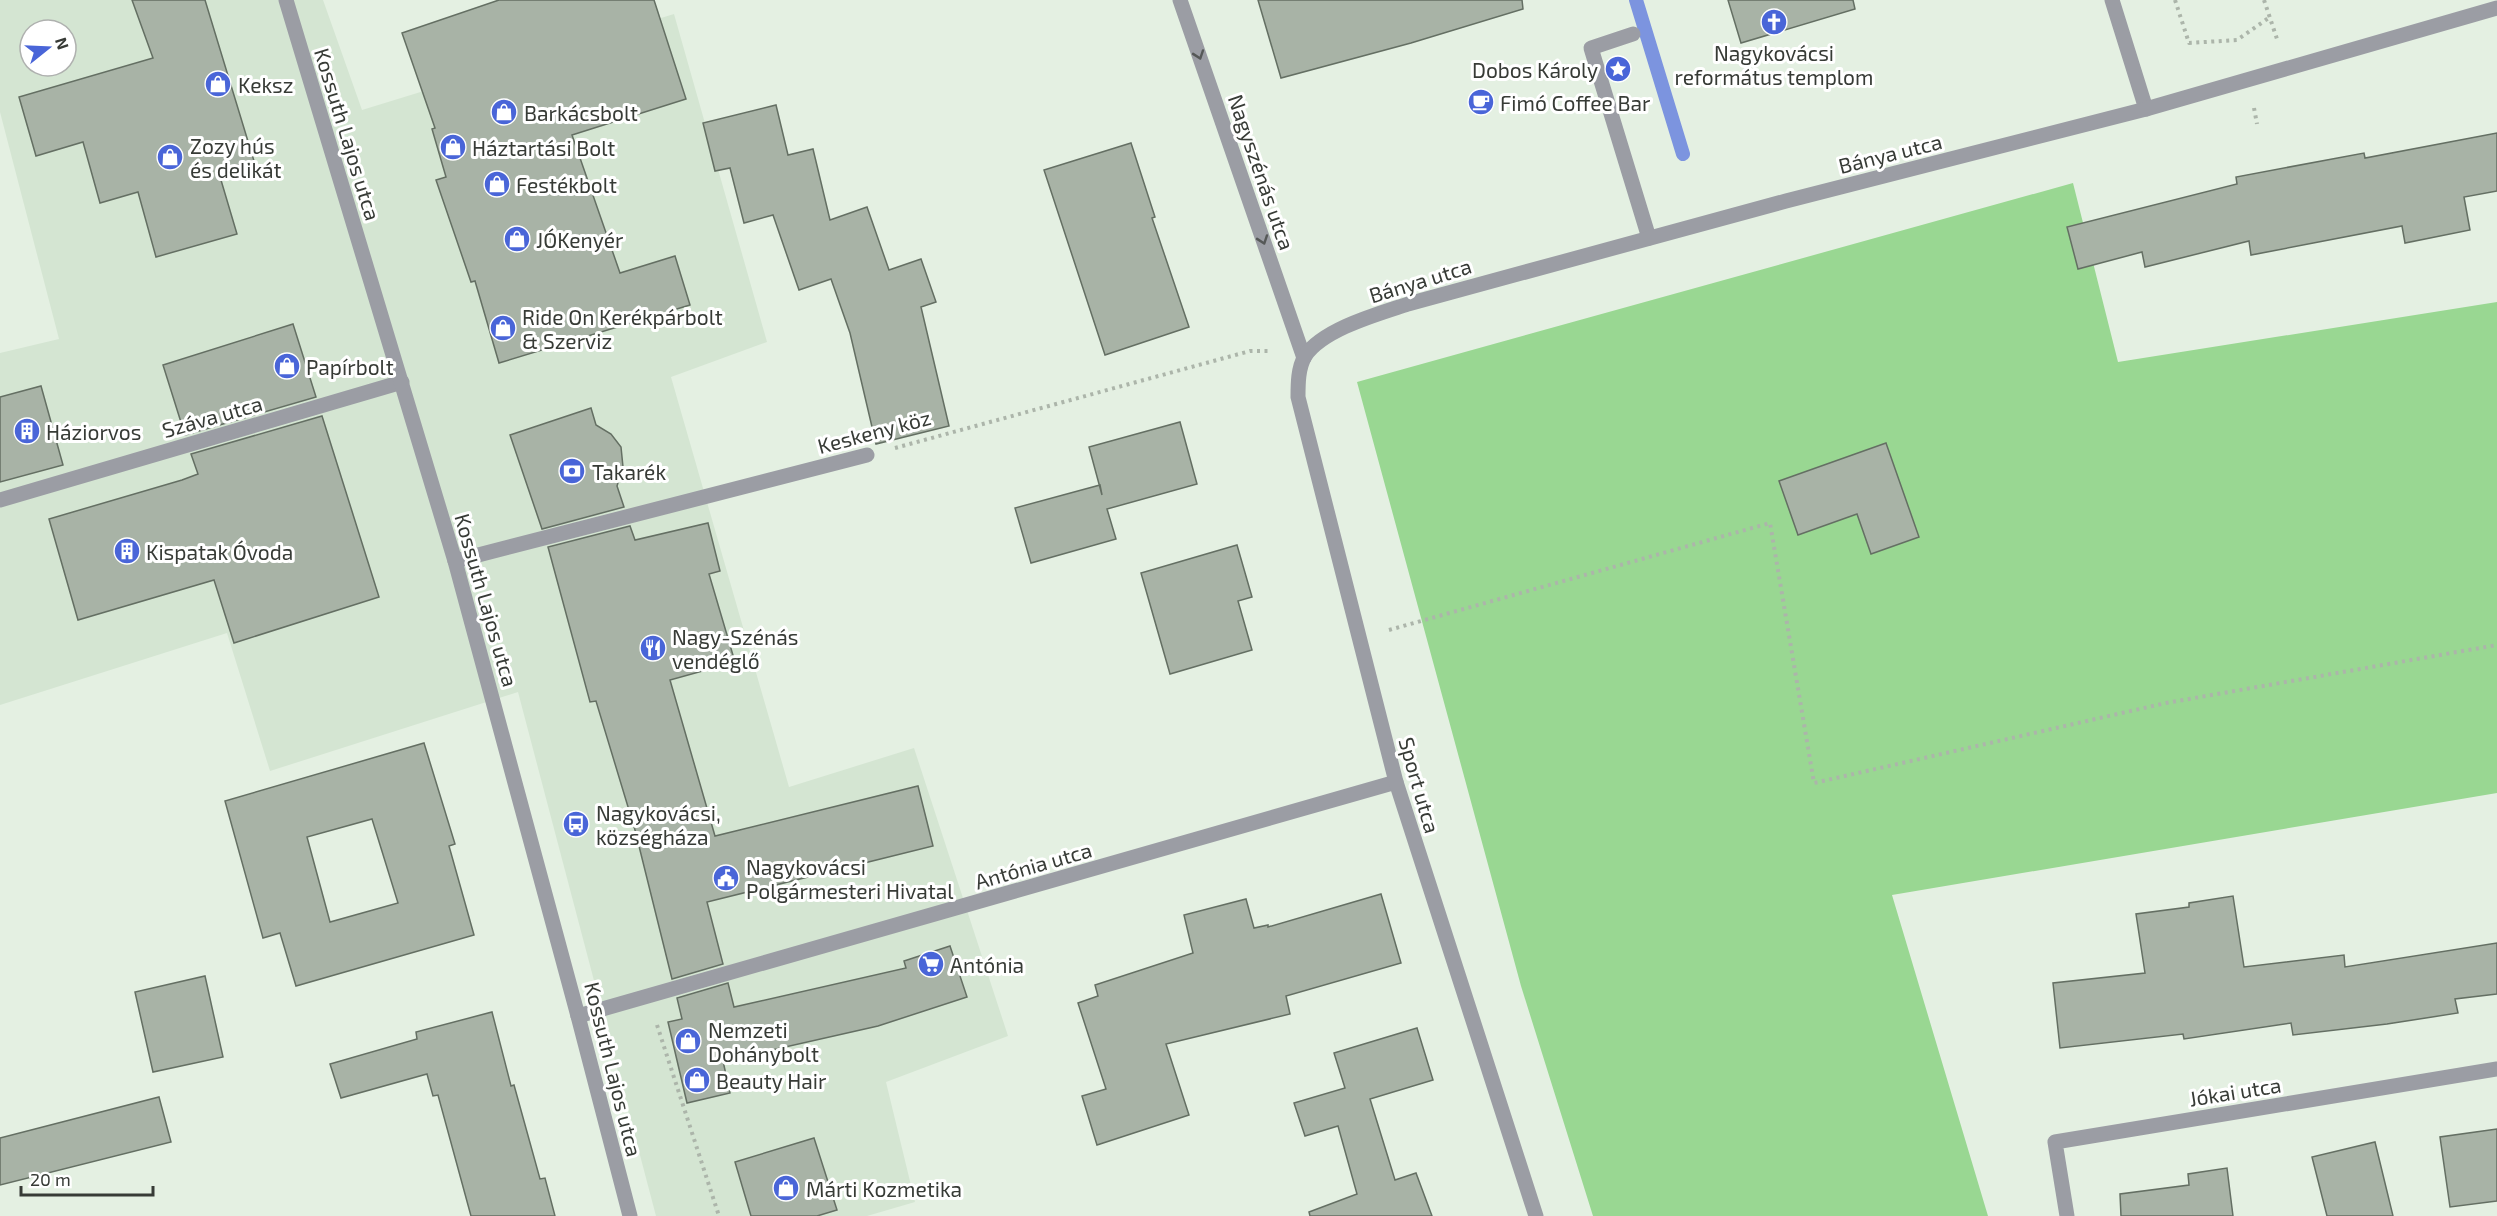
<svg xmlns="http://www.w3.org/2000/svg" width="2497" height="1216" font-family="'Exo 2',sans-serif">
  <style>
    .built { fill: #d4e5d2; fill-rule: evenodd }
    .green { fill: #99d792 }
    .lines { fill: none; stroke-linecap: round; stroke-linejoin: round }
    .stream { stroke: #7c94df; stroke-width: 14 }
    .building { fill: #a8b3a6; stroke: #646f63; stroke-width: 1.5; fill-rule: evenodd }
    .path { stroke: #acb5aa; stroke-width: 4; stroke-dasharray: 3 4.5; stroke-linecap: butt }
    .service { stroke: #9b9da4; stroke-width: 15 }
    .pedestrian { stroke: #9b9da4; stroke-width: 15 }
    .minor { stroke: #9b9da4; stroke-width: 15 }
    .tertiary { stroke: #9b9da4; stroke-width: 15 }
    .oneway { stroke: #555857 }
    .labels { text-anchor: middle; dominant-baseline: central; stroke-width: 6; stroke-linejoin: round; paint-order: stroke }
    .poi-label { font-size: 21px; fill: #373b36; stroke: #fff; text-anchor: start }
    .street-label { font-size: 21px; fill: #373b36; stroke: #fff }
  </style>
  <rect width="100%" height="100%" fill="#e4f0e2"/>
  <!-- built -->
  <path class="built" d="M 0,0 L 323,0 L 362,110 L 674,14 L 767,342 L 671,377 L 789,787 L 914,748 L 1008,1036 L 886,1082 L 915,1202 L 867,1216 L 656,1216 L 518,692 L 270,771 L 227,633 L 0,705 L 0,353 L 59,339 L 0,112 ZM 30,30 L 66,30 L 66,66 L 30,66 Z"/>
  <!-- green -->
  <path class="green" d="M 2073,183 L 2118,362 L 2497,302 L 2497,793 L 1892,895 L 1988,1216 L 1593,1216 L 1521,986 L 1357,382 Z"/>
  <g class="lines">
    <!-- stream -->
    <path class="stream" d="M 1636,0 L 1683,154"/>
  </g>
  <!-- building -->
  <g class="building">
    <path d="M 132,0 L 205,0 L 254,161 L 218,170 L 237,234 L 156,257 L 138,192 L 100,203 L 83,142 L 36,156 L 19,97 L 153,58 Z"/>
    <path d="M 499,0 L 654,0 L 686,99 L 572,135 L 620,273 L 675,256 L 690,305 L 499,363 L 475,281 L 471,282 L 436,180 L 446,177 L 432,129 L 435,128 L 402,33 Z"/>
    <path d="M 1258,0 L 1522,0 L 1523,9 L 1411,43 L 1281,78 Z"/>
    <path d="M 1728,0 L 1853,0 L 1855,9 L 1741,43 Z"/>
    <path d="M 776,105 L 788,155 L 813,149 L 830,220 L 867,207 L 889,270 L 921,259 L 936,302 L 921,307 L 949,426 L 876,444 L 850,333 L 831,279 L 799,290 L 773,215 L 744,223 L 730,168 L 715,171 L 703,123 Z"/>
    <path d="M 2497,133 L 2497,191 L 2464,197 L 2470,230 L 2405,243 L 2402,226 L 2251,255 L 2249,241 L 2145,267 L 2142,252 L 2078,269 L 2067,227 L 2237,184 L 2236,177 L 2364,153 L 2365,158 Z"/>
    <path d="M 1131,143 L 1155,217 L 1152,218 L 1189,327 L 1105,355 L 1044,170 Z"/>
    <path d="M 293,324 L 316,397 L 185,435 L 163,365 Z"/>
    <path d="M 41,386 L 63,465 L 0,482 L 0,397 Z"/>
    <path d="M 591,408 L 596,425 L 611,434 L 621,447 L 623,467 L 617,486 L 624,507 L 542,529 L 510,435 Z"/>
    <path d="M 322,416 L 379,597 L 234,643 L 214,580 L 78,620 L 49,519 L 182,480 L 198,474 L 191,454 Z"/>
    <path d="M 1180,422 L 1197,484 L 1107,509 L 1116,539 L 1031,563 L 1015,508 L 1100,485 L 1102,495 L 1089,447 Z"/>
    <path d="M 1886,443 L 1919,537 L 1871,554 L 1857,514 L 1798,535 L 1779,481 Z"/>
    <path d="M 708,523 L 720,571 L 709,574 L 735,662 L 670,680 L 715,836 L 918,786 L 933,846 L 707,902 L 723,964 L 672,979 L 635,830 L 596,701 L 590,702 L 548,547 L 630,526 L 635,540 Z"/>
    <path d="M 1237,545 L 1252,597 L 1238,601 L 1252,650 L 1170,674 L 1141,573 Z"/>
    <path d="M 424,743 L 455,844 L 449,846 L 474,935 L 296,986 L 280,933 L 263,938 L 225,801 ZM 372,819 L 398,903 L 330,922 L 307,837 Z"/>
    <path d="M 1381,894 L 1401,963 L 1286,996 L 1290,1014 L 1166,1044 L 1189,1115 L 1097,1145 L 1082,1096 L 1106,1089 L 1078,1003 L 1098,996 L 1095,985 L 1193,953 L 1184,915 L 1246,899 L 1254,928 L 1268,925 L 1268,927 Z"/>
    <path d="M 2233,896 L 2244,967 L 2344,955 L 2345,967 L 2497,943 L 2497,994 L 2455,999 L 2458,1013 L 2387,1024 L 2293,1035 L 2291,1023 L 2184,1039 L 2183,1034 L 2060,1048 L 2053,983 L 2145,973 L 2136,914 L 2189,907 L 2189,903 Z"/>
    <path d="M 950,946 L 967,997 L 878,1026 L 723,1061 L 730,1093 L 687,1103 L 668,1022 L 682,1019 L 677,998 L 728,983 L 734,1007 L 906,968 L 904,961 Z"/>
    <path d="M 205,976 L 223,1057 L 153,1072 L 135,992 Z"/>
    <path d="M 492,1012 L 511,1086 L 514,1085 L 540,1179 L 545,1178 L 555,1216 L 471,1216 L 438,1095 L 433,1096 L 427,1074 L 341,1098 L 330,1064 L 417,1039 L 416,1032 Z"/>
    <path d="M 1417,1028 L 1433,1080 L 1370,1099 L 1395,1180 L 1416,1173 L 1432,1216 L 1310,1216 L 1309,1212 L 1357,1194 L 1338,1126 L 1305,1136 L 1294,1103 L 1345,1088 L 1334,1053 Z"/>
    <path d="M 159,1097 L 171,1142 L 0,1185 L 0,1138 Z"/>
    <path d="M 2497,1129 L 2497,1201 L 2450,1207 L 2440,1137 Z"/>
    <path d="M 814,1138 L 837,1210 L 817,1216 L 751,1216 L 735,1162 Z"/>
    <path d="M 2375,1142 L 2393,1216 L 2327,1216 L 2312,1157 Z"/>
    <path d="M 2227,1168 L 2233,1216 L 2121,1216 L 2120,1194 L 2189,1185 L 2188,1174 Z"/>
  </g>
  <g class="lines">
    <!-- path -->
    <g class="path">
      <path d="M 2175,0 L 2189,43 L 2237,40 L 2270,17"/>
      <path d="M 2264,0 L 2277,39"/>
      <path d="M 2254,108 L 2257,124"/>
      <path d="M 895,448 L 1250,351 L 1271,351"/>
      <path d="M 1389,630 L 1770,523 L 1814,783 L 2166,703 L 2497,645"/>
      <path d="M 657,1025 L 719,1216"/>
    </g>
    <!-- service -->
    <g class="service">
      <path d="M 2112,0 L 2146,109"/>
      <path d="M 455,561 L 867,455"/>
    </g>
    <!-- pedestrian -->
    <path class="pedestrian" d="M 1633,34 L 1591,48 L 1649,238"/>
    <!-- minor -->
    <g class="minor">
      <path d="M 1180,0 L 1304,358"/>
      <path d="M 0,500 L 402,382"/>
      <path d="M 578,1016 L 1396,782"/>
      <path d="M 1536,1216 L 1396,782 L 1298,397 C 1298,384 1298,368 1305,356 C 1323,329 1378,314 1408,304 L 1786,201 L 2146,109 L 2497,8"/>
      <path d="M 2067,1216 L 2055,1142 L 2497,1069"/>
    </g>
    <!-- tertiary -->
    <path class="tertiary" d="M 286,0 L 455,561 L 578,1016 L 630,1216"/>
  </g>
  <!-- one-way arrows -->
  <defs><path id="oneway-chevron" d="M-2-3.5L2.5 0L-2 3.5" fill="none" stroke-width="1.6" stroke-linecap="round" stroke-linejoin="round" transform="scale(1.5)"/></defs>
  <g class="oneway">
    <use href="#oneway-chevron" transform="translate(1199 55) rotate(71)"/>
    <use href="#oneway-chevron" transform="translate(1263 240) rotate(71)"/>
  </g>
  <!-- icons -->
  <defs>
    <symbol id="church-disc" viewBox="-11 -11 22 22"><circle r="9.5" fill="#4965d8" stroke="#fff"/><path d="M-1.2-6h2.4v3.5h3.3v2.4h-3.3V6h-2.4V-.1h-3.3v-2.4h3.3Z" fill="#fff"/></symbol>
    <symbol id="sight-disc" viewBox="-11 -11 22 22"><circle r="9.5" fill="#4965d8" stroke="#fff"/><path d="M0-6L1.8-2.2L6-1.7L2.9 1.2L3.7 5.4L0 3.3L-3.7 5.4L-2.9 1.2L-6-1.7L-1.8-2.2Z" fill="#fff"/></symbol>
    <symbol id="shop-disc" viewBox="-11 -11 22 22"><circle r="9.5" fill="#4965d8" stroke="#fff"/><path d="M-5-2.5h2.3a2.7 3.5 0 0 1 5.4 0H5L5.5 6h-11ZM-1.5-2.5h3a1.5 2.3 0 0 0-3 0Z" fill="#fff"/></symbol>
    <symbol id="cafe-disc" viewBox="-11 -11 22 22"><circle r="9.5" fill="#4965d8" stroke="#fff"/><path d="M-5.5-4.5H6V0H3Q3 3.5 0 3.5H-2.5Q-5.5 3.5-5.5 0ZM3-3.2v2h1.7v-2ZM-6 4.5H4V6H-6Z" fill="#fff"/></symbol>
    <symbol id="building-disc" viewBox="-11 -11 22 22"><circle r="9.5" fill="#4965d8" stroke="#fff"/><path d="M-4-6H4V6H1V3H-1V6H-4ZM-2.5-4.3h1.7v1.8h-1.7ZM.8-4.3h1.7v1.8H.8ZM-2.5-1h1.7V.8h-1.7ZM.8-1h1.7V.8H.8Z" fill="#fff"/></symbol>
    <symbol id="bank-disc" viewBox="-11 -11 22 22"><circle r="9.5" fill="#4965d8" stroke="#fff"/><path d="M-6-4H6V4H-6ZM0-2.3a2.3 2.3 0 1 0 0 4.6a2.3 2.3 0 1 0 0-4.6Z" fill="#fff"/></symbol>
    <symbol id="restaurant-disc" viewBox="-11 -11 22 22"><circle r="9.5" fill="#4965d8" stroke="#fff"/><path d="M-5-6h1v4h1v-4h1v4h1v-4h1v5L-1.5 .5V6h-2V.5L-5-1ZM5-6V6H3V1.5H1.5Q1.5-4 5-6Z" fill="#fff"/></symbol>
    <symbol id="bus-disc" viewBox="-11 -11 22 22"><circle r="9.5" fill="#4965d8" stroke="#fff"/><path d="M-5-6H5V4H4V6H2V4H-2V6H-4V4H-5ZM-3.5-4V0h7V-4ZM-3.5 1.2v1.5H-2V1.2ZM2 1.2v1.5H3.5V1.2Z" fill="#fff"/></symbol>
    <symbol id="civic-disc" viewBox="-11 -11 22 22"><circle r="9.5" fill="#4965d8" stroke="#fff"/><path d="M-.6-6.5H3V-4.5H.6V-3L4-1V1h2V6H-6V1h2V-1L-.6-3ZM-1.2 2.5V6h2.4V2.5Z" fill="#fff"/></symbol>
    <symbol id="supermarket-disc" viewBox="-11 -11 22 22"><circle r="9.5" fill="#4965d8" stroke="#fff"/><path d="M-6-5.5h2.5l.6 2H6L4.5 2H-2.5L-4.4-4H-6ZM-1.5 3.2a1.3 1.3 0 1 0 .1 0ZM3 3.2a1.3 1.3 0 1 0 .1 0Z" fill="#fff"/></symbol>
  </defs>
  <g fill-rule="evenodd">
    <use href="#church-disc" x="1759" y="7" width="30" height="30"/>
    <use href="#sight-disc" x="1603" y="54" width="30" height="30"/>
    <use href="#shop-disc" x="203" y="69" width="30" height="30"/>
    <use href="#cafe-disc" x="1466" y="87" width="30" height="30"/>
    <use href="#shop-disc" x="489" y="97" width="30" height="30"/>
    <use href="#shop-disc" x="438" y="132" width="30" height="30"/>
    <use href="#shop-disc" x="155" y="142" width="30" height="30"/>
    <use href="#shop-disc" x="482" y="169" width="30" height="30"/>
    <use href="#shop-disc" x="502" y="224" width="30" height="30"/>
    <use href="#shop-disc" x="488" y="313" width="30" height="30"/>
    <use href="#shop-disc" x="272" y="351" width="30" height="30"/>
    <use href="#building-disc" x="12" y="416" width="30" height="30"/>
    <use href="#bank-disc" x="557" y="456" width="30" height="30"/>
    <use href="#building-disc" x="112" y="536" width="30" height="30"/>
    <use href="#restaurant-disc" x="638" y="633" width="30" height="30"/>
    <use href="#bus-disc" x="561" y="809" width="30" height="30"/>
    <use href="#civic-disc" x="711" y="863" width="30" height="30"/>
    <use href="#supermarket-disc" x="916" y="949" width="30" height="30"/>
    <use href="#shop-disc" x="673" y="1026" width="30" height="30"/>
    <use href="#shop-disc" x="682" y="1065" width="30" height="30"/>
    <use href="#shop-disc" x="771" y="1173" width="30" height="30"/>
  </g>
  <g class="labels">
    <!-- poi labels -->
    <g class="poi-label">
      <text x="1774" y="52" text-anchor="middle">Nagykovácsi<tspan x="1774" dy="24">református templom</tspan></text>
      <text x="1598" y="69" text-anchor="end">Dobos Károly</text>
      <text x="238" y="84">Keksz</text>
      <text x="1500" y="102">Fimó Coffee Bar</text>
      <text x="524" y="112">Barkácsbolt</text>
      <text x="190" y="145">Zozy hús<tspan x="190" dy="24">és delikát</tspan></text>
      <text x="472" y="147">Háztartási Bolt</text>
      <text x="516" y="184">Festékbolt</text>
      <text x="536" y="239">JÓKenyér</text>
      <text x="522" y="316">Ride On Kerékpárbolt<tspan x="522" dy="24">&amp; Szerviz</tspan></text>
      <text x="306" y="366">Papírbolt</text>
      <text x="46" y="431">Háziorvos</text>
      <text x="592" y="471">Takarék</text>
      <text x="146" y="551">Kispatak Óvoda</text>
      <text x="672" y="636">Nagy-Szénás<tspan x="672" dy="24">vendéglő</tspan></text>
      <text x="596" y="812">Nagykovácsi,<tspan x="596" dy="24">községháza</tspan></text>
      <text x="746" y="866">Nagykovácsi<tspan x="746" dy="24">Polgármesteri Hivatal</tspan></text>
      <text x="950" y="964">Antónia</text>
      <text x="708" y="1029">Nemzeti<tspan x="708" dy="24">Dohánybolt</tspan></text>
      <text x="716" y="1080">Beauty Hair</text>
      <text x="806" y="1188">Márti Kozmetika</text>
    </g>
    <!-- street labels -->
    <g class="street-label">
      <text transform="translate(348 134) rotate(73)">Kossuth Lajos utca</text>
      <text transform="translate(1890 153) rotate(-14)">Bánya utca</text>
      <text transform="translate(1262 172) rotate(71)">Nagyszénás utca</text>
      <text transform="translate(1420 280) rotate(-17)">Bánya utca</text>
      <text transform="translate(212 416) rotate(-16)">Száva utca</text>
      <text transform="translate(874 431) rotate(-15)">Keskeny köz</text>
      <text transform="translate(487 600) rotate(74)">Kossuth Lajos utca</text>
      <text transform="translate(1420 785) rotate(74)">Sport utca</text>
      <text transform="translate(1033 865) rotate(-16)">Antónia utca</text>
      <text transform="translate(614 1069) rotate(76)">Kossuth Lajos utca</text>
      <text transform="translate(2235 1091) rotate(-9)">Jókai utca</text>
    </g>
  </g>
  <!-- north arrow -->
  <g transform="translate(48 48) rotate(72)"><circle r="28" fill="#ffffff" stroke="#afb1af" stroke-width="1.5"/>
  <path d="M0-4.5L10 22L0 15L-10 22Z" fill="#4965d8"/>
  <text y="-9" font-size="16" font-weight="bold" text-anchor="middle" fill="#373b36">N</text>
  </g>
  <!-- scale -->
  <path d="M21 1186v9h132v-9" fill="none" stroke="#373b36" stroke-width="3"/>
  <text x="30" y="1186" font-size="18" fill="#373b36" stroke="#ffffff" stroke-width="4.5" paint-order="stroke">20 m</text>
</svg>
